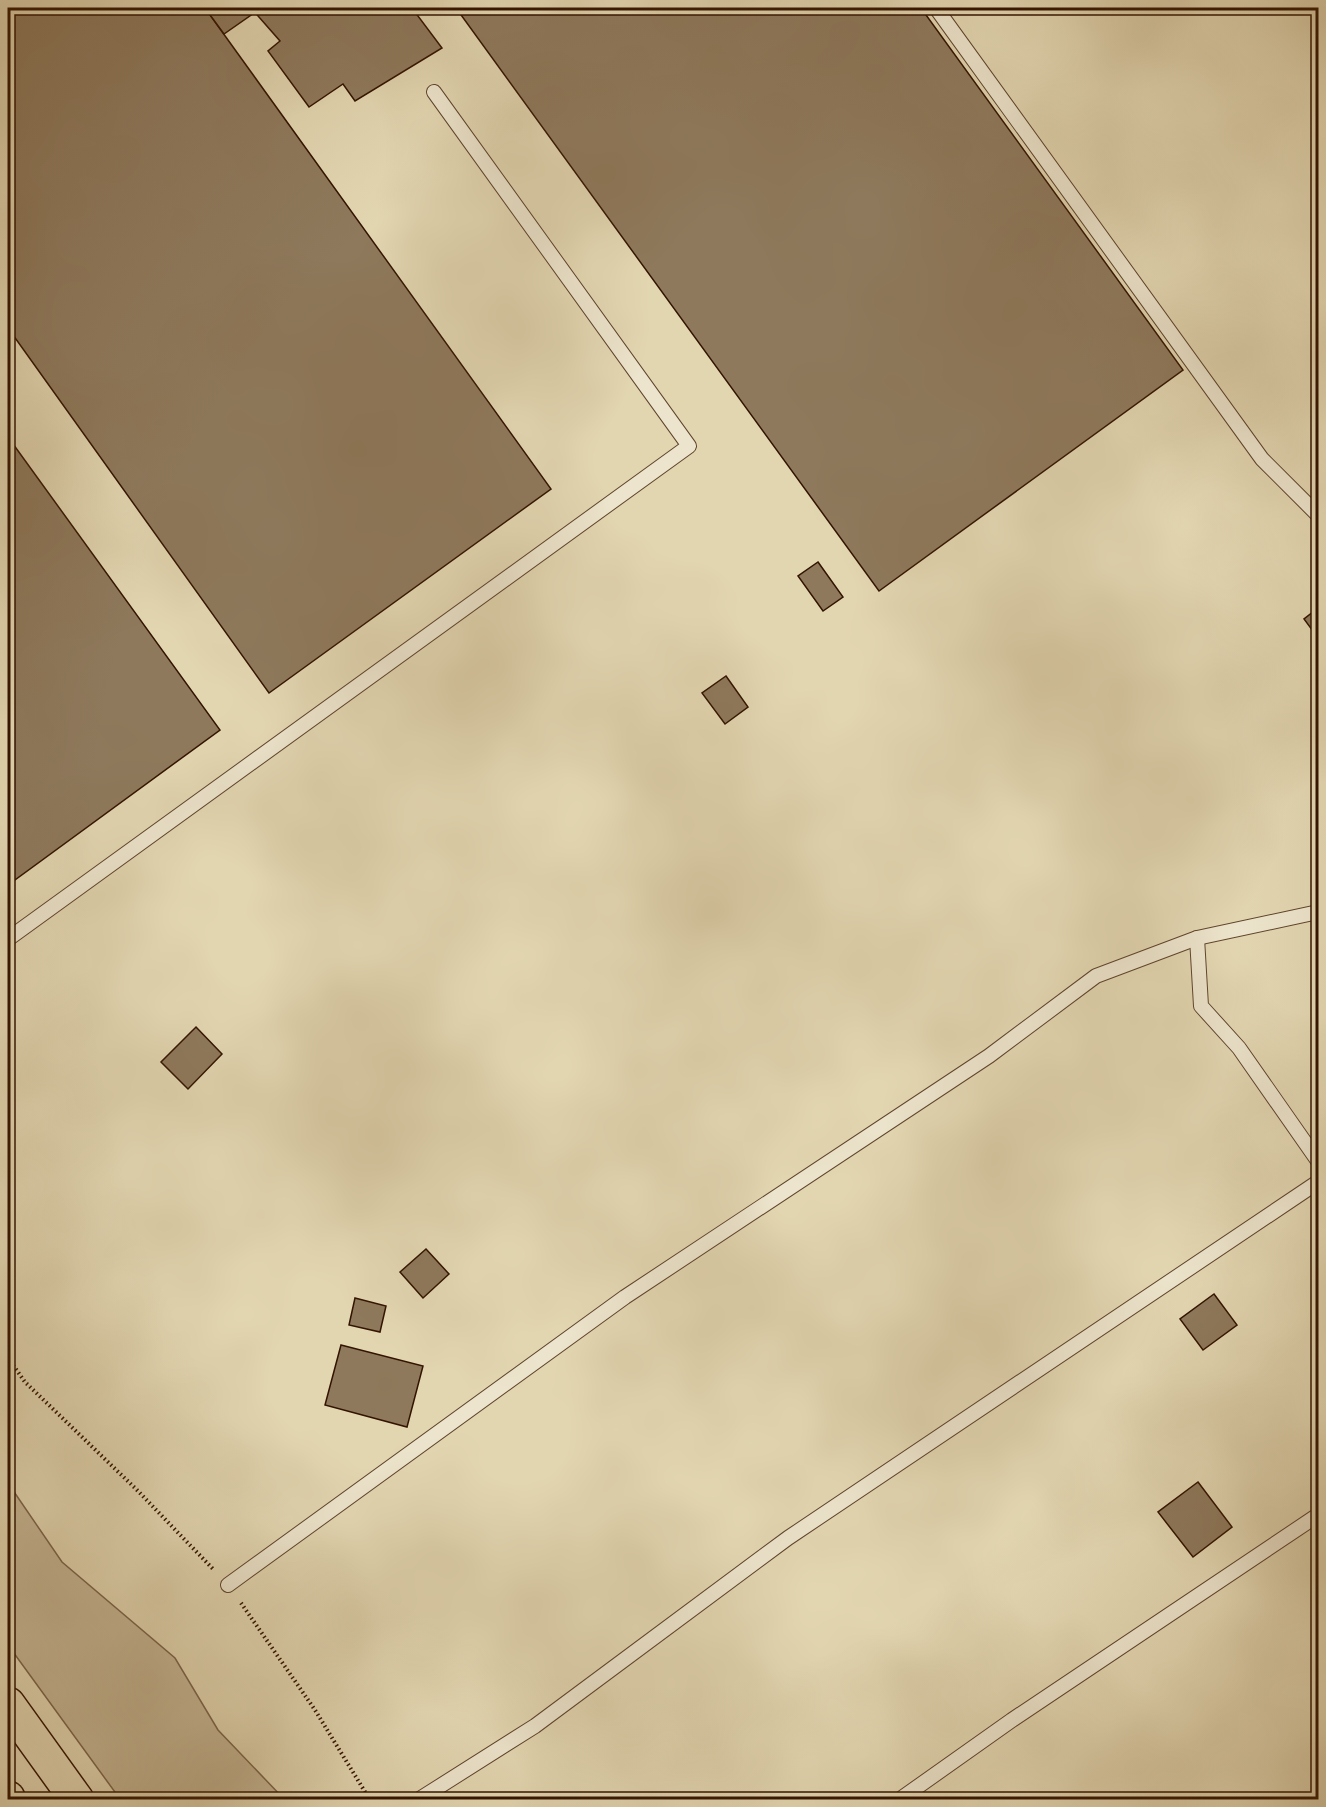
<svg xmlns="http://www.w3.org/2000/svg" width="1326" height="1807" font-family="'Gentium Book Plus',serif">
  <style>
    .green { fill: #c4b593; stroke: #7c644a; stroke-width: 1.5 }
    .building { fill: #8e795c; stroke: #331400; stroke-width: 1.5 }
    .lines { fill: none; stroke-linecap: round; stroke-linejoin: round }
    .service-casing { stroke: #5f442c; stroke-width: 16 }
    .primary-casing { stroke: #331400; stroke-width: 36 }
    .path { stroke: #331400; stroke-width: 4; stroke-dasharray: 1.5 3; stroke-linecap: butt }
    .service { stroke: #ece4cc; stroke-width: 14 }
    .primary { stroke: #e2d6b1; stroke-width: 33 }
  </style>
  <rect width="100%" height="100%" fill="#e2d6b1"/>
  <filter id="stains"><feTurbulence type="fractalNoise" baseFrequency=".00333" numOctaves="4"/><feColorMatrix values="0 0 0 0 .2 0 0 0 0 .09 0 0 0 0 .02 0 0 0 .5 -.17"/></filter>
  <radialGradient id="worn" r=".72"><stop offset=".6" stop-color="#630" stop-opacity="0"/><stop offset="1" stop-color="#630" stop-opacity=".3"/></radialGradient>
  <!-- green -->
  <path class="green" d="M 8,1483 L 62,1562 L 175,1658 L 218,1730 L 284,1799 L 120,1799 L 8,1645 Z"/>
  <!-- building -->
  <g class="building">
    <path d="M 8,8 L 205,8 L 551,489 L 269,693 L 8,328 Z"/>
    <path d="M 205,8 L 251,8 L 254,13 L 224,34 Z"/>
    <path d="M 251,8 L 412,8 L 442,48 L 355,101 L 343,84 L 309,107 L 268,51 L 280,41 Z"/>
    <path d="M 456,8 L 921,8 L 1183,370 L 879,591 Z"/>
    <path d="M 8,437 L 220,730 L 8,885 Z"/>
    <path d="M 818,562 L 843,597 L 823,611 L 798,576 Z"/>
    <path d="M 1318,608 L 1318,638 L 1304,619 Z"/>
    <path d="M 726,676 L 748,707 L 725,724 L 702,693 Z"/>
    <path d="M 196,1027 L 222,1054 L 188,1089 L 161,1062 Z"/>
    <path d="M 426,1249 L 449,1274 L 423,1298 L 400,1272 Z"/>
    <path d="M 1214,1294 L 1237,1325 L 1203,1350 L 1180,1319 Z"/>
    <path d="M 355,1298 L 386,1306 L 380,1332 L 349,1325 Z"/>
    <path d="M 341,1345 L 423,1366 L 407,1427 L 325,1405 Z"/>
    <path d="M 1198,1482 L 1232,1527 L 1193,1557 L 1158,1512 Z"/>
  </g>
  <g class="lines">
    <defs>
      <g id="service">
        <path d="M 936,8 L 1262,459 L 1318,515"/>
        <path d="M 1197,938 L 1201,1006 L 1239,1048 L 1318,1161"/>
        <path d="M 8,939 L 689,446 L 434,92"/>
        <path d="M 228,1585 L 625,1297 L 989,1056 L 1096,976 L 1197,938 L 1318,912"/>
        <path d="M 418,1800 L 535,1726 L 788,1538 L 1318,1182"/>
        <path d="M 899,1800 L 1012,1720 L 1318,1515"/>
      </g>
      <g id="primary">
        <path d="M 8,1704 L 77,1800"/>
        <path d="M 8,1798 L 8,1800"/>
      </g>
    </defs>
    <!-- service casing -->
    <use href="#service" class="service-casing"/>
    <!-- primary casing -->
    <use href="#primary" class="primary-casing"/>
    <!-- path -->
    <g class="path">
      <path d="M 8,1358 L 25,1382 L 136,1489 L 214,1570"/>
      <path d="M 241,1603 L 315,1710 L 370,1800"/>
    </g>
    <!-- service -->
    <use href="#service" class="service"/>
    <!-- primary -->
    <use href="#primary" class="primary"/>
  </g>
  <!-- margin -->
  <rect width="1326" height="1807" fill="none" stroke="#e2d6b1" stroke-width="30"/>
  <rect x="9" y="9" width="1308" height="1789" fill="none" stroke="#331400" stroke-width="3"/>
  <rect x="15" y="15" width="1296" height="1777" fill="none" stroke="#331400" stroke-width="1.5"/>
  <rect width="100%" height="100%" filter="url(#stains)"/>
  <rect width="100%" height="100%" fill="url(#worn)"/>
</svg>
